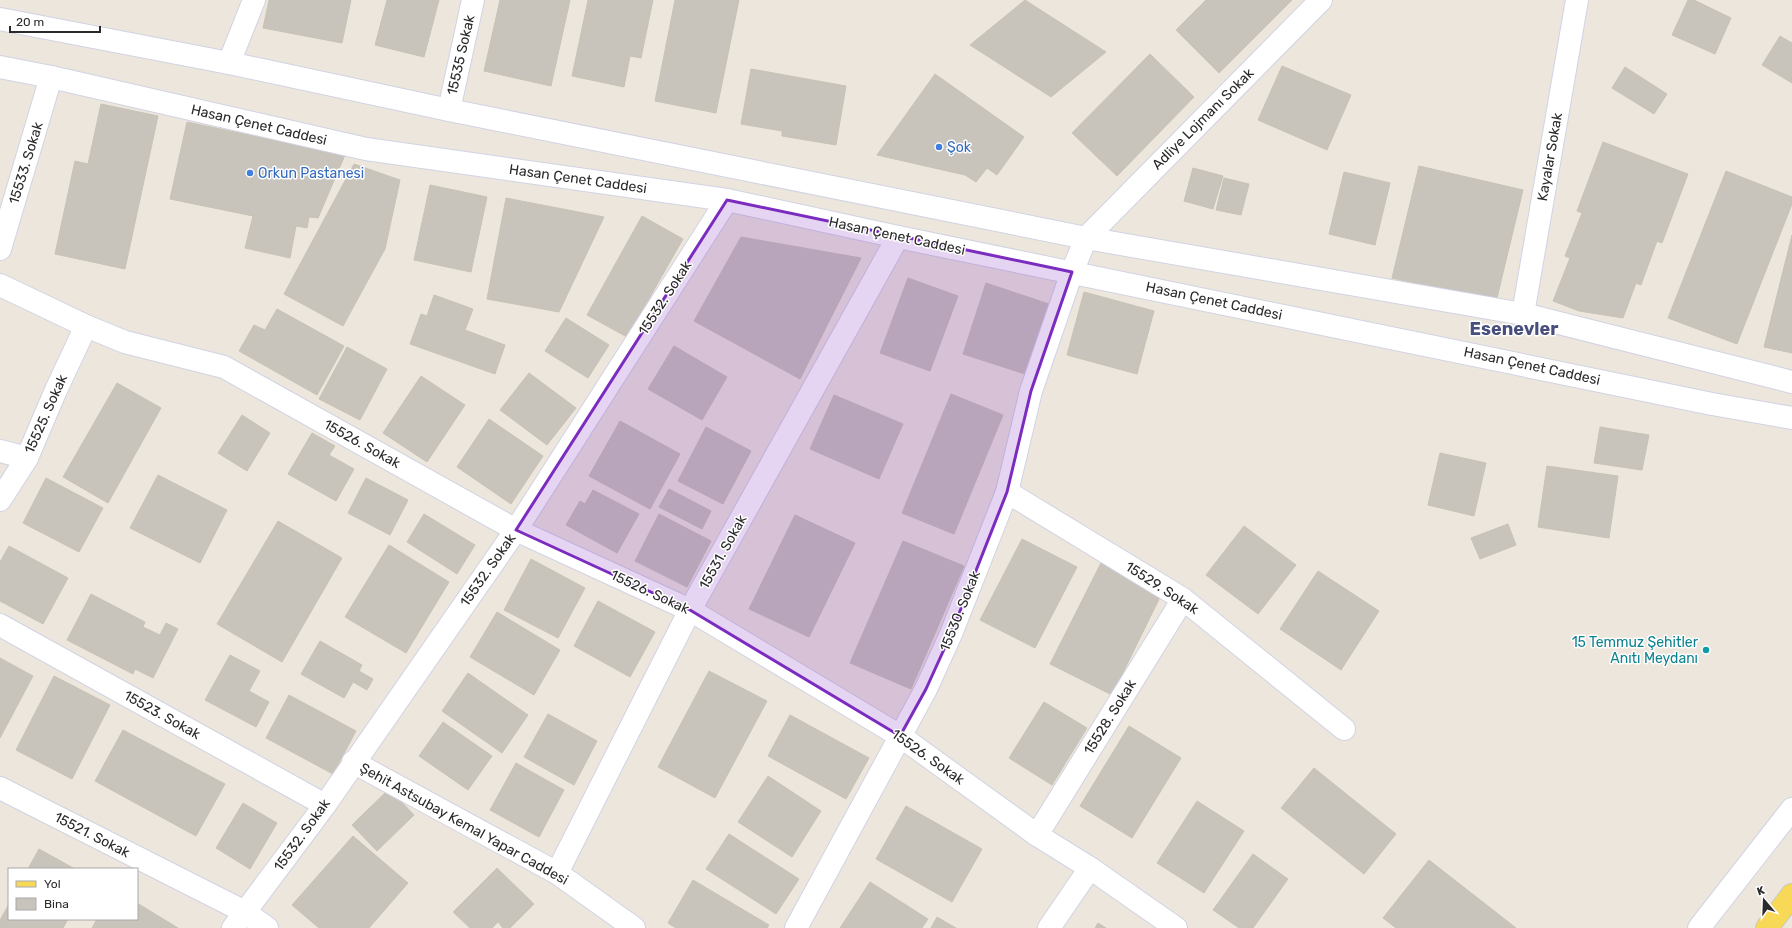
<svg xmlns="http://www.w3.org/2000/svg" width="1792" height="928" font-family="Rubik,sans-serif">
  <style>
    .building { fill: #c8c3bb; stroke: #c8c3b5 }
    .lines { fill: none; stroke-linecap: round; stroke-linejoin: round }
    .minor-casing { stroke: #d1d3e4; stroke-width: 24 }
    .tertiary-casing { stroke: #d1d3e4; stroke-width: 24 }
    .secondary-casing { stroke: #d1d3e4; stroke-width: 24 }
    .primary-casing { stroke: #c8c8c8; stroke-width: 24 }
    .minor { stroke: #fff; stroke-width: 22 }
    .tertiary { stroke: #fff; stroke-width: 22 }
    .secondary { stroke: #fff; stroke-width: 22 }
    .primary { stroke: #f7d957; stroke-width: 22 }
    .marked { fill: #7b2cbf; fill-opacity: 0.2; stroke: #7b2cbf; stroke-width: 3; stroke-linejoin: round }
    .shop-dot { fill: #3f7fe0; stroke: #fff; stroke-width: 1.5 }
    .culture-dot { fill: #0f9aa8; stroke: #fff; stroke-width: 1.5 }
    .labels { text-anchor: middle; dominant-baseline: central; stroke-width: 3; stroke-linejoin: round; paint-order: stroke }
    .street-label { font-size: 14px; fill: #2a2a2a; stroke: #fff }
    .shop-label { font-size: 14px; fill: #366cbe; stroke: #fff; text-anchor: start }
    .culture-label { font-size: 14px; fill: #0d838f; stroke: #fff; text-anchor: end }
    .district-label { font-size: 18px; font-weight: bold; fill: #494f7d; stroke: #fff }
  </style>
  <rect width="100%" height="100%" fill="#ede6dc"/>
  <!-- building -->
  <g class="building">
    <path d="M 269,0 L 351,0 L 342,43 L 263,28 Z"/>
    <path d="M 387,0 L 439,0 L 424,57 L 375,45 Z"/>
    <path d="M 500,0 L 570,0 L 551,86 L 484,71 Z"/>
    <path d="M 588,0 L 653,0 L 641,58 L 630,56 L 624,87 L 572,76 Z"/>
    <path d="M 675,0 L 739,0 L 716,113 L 655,101 Z"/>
    <path d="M 1025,0 L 1106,52 L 1051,97 L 970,45 Z"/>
    <path d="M 1206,0 L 1292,0 L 1219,73 L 1176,30 Z"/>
    <path d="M 1688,0 L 1694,0 L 1731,18 L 1715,54 L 1672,35 Z"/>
    <path d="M 1780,36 L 1792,43 L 1792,83 L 1762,65 Z"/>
    <path d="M 1150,54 L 1194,97 L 1117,176 L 1072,133 Z"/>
    <path d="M 1282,66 L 1351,95 L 1327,150 L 1258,120 Z"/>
    <path d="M 1625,67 L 1667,94 L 1654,114 L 1612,88 Z"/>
    <path d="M 751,69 L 846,86 L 836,145 L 782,136 L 782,131 L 741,124 Z"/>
    <path d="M 935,74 L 1024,137 L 997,175 L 987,168 L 976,182 L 965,175 L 877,155 Z"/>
    <path d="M 101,104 L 158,116 L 125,269 L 55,254 L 75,161 L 88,164 Z"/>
    <path d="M 187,122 L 345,155 L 318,218 L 309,217 L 307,228 L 296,226 L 290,258 L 245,248 L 253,216 L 170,199 Z"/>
    <path d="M 1603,142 L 1688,174 L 1662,243 L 1657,241 L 1641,285 L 1636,283 L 1623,318 L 1579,311 L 1553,301 L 1570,258 L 1565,256 L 1582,213 L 1577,211 Z"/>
    <path d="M 354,164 L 400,180 L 385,249 L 343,326 L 284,294 Z"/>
    <path d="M 1419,166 L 1523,190 L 1496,302 L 1392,278 Z"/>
    <path d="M 1193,168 L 1223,176 L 1213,209 L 1184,201 Z"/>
    <path d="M 1726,171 L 1792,197 L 1792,204 L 1737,344 L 1668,318 Z"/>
    <path d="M 1344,172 L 1390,183 L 1375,245 L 1329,234 Z"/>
    <path d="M 1224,178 L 1249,184 L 1241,215 L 1216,210 Z"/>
    <path d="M 430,185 L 487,197 L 471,272 L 414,260 Z"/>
    <path d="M 506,198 L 604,217 L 559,312 L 487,299 Z"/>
    <path d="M 642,216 L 683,239 L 627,337 L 587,315 Z"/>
    <path d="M 1792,235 L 1792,353 L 1764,347 Z"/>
    <path d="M 741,237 L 861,258 L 800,379 L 694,321 Z"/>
    <path d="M 908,278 L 958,296 L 930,371 L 880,353 Z"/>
    <path d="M 986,283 L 1049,304 L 1025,374 L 963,354 Z"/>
    <path d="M 1084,292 L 1154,311 L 1137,374 L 1067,355 Z"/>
    <path d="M 434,295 L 473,309 L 465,330 L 505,345 L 495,374 L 410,344 L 421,314 L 427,316 Z"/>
    <path d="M 277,309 L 344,346 L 317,395 L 239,351 L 254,325 L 265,330 Z"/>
    <path d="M 566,318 L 609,345 L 588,378 L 545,351 Z"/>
    <path d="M 674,346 L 727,377 L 702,420 L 648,389 Z"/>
    <path d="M 347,347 L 387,369 L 360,420 L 319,399 Z"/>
    <path d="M 529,373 L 576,408 L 547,445 L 500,410 Z"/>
    <path d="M 421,376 L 465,405 L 427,462 L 383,433 Z"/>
    <path d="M 117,383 L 161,408 L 108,503 L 63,477 Z"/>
    <path d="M 951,394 L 1003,415 L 954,534 L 902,513 Z"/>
    <path d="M 834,395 L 903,424 L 879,479 L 810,449 Z"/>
    <path d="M 242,415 L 270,433 L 247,471 L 218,453 Z"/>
    <path d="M 489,419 L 543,456 L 511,504 L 457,467 Z"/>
    <path d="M 620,421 L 680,454 L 650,509 L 589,476 Z"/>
    <path d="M 706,427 L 751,451 L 723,504 L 678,481 Z"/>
    <path d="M 1600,427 L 1649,435 L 1642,470 L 1594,463 Z"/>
    <path d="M 312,433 L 335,446 L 329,455 L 354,469 L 336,501 L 288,474 Z"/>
    <path d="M 1440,453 L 1486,463 L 1474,516 L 1428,505 Z"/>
    <path d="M 1547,466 L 1618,476 L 1609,538 L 1538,527 Z"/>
    <path d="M 158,475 L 227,510 L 200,563 L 130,528 Z"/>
    <path d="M 46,478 L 103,508 L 79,552 L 23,523 Z"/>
    <path d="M 366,478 L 408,500 L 390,535 L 348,513 Z"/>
    <path d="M 669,489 L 711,511 L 702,529 L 659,507 Z"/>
    <path d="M 593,490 L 639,514 L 617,553 L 566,525 L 580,501 L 585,504 Z"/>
    <path d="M 424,514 L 475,545 L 457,574 L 407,542 Z"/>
    <path d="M 659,514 L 711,541 L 687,587 L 635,561 Z"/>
    <path d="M 795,515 L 855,543 L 809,637 L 749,609 Z"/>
    <path d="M 278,521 L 342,558 L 282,662 L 217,624 Z"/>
    <path d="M 1508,524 L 1516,545 L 1480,559 L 1471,538 Z"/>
    <path d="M 1244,526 L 1296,565 L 1258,614 L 1206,575 Z"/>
    <path d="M 1022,539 L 1077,567 L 1035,648 L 980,620 Z"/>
    <path d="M 903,541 L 964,566 L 911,689 L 850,663 Z"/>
    <path d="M 389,545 L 449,582 L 406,653 L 345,617 Z"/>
    <path d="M 9,546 L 68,578 L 43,624 L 0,601 L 0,562 Z"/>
    <path d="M 531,559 L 585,588 L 558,638 L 504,610 Z"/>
    <path d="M 1101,563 L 1162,593 L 1112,695 L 1050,664 Z"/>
    <path d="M 1318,571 L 1379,611 L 1341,670 L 1280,629 Z"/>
    <path d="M 91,594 L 145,622 L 143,627 L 160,635 L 166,623 L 178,629 L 153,678 L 135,669 L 133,674 L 67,640 Z"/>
    <path d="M 598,601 L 655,632 L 630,677 L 574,646 Z"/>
    <path d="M 497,612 L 560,650 L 534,695 L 470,657 Z"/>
    <path d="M 320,641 L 362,665 L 359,671 L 373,679 L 367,690 L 353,682 L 344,698 L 301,674 Z"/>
    <path d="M 230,655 L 260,671 L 249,691 L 269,702 L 256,727 L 205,700 Z"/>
    <path d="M 0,658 L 33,676 L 0,738 Z"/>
    <path d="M 709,671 L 767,701 L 715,798 L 658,767 Z"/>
    <path d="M 468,673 L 528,715 L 502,753 L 442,711 Z"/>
    <path d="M 54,676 L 110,705 L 72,779 L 16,750 Z"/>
    <path d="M 289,695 L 356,731 L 333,774 L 266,738 Z"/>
    <path d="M 1044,702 L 1087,728 L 1052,785 L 1009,758 Z"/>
    <path d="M 548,714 L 597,741 L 574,785 L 524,757 Z"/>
    <path d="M 790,715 L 869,758 L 846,799 L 768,756 Z"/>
    <path d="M 443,722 L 492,756 L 468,790 L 419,756 Z"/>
    <path d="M 1129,726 L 1181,758 L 1132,838 L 1080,806 Z"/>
    <path d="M 123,730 L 225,784 L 196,836 L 95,781 Z"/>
    <path d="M 516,763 L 564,790 L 539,837 L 490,810 Z"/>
    <path d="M 1314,768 L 1396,834 L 1364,874 L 1281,808 Z"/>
    <path d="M 768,776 L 821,811 L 792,857 L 738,822 Z"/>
    <path d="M 389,789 L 414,815 L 377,851 L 352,825 Z"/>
    <path d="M 1197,801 L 1244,831 L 1204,893 L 1157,863 Z"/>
    <path d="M 243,803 L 277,823 L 250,869 L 216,848 Z"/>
    <path d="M 906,806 L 982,849 L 952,902 L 876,859 Z"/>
    <path d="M 729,834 L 799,879 L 776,914 L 706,869 Z"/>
    <path d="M 353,836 L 408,883 L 369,928 L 319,928 L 292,905 Z"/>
    <path d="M 39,849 L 75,869 L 28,869 Z"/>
    <path d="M 1253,854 L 1288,879 L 1253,928 L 1239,928 L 1213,910 Z"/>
    <path d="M 1429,860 L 1516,928 L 1396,928 L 1383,918 Z"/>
    <path d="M 497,868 L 534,904 L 510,928 L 503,928 L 498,922 L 492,928 L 470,928 L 453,912 Z"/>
    <path d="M 693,880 L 769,925 L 767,928 L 676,928 L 668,923 Z"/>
    <path d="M 870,882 L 928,919 L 922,928 L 840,928 Z"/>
    <path d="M 137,903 L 178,928 L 92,928 L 97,919 L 137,919 Z"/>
    <path d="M 9,904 L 9,919 L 68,919 L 63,928 L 0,928 L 0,920 Z"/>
    <path d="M 937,917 L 956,928 L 931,928 Z"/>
    <path d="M 1098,923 L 1106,928 L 1095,928 Z"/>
  </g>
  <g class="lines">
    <defs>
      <g id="minor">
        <path d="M 229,63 L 254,0"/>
        <path d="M 449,110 L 473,0"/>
        <path d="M 1086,238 L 1321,0"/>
        <path d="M 0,249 L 51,77"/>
        <path d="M 0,285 L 86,326 L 125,342 L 224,367 L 516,530 L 690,610 L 900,736 L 1037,835 L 1090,868 L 1176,928"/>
        <path d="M 1523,314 L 1577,0"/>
        <path d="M 0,451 L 27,458"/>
        <path d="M 1007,492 L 1183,599 L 1344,729"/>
        <path d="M 0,500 L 27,458 L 56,390 L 86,326"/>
        <path d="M 0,625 L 325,805"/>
        <path d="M 353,762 L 557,873 L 634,928"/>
        <path d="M 0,788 L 245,912 L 267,928"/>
        <path d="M 1037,835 L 1183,599"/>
        <path d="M 557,873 L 690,610 L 898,237"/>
        <path d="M 233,928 L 325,805 L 516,530 L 727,200"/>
        <path d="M 796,928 L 926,689 L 951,634 L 1007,492 L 1031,391 L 1072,272"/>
        <path d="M 1049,928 L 1090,868"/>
      </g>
      <g id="tertiary">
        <path d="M 0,19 L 229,63 L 449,110 L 1086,238 L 1523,314 L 1792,382"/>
        <path d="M 0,67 L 51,77 L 366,149 L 727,200 L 898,237 L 1712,404 L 1792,418"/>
        <path d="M 1072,272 L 1086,238"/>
      </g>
      <path id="secondary" d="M 1699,928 L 1792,809"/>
      <path id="primary" d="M 1767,928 L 1792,895"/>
    </defs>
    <!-- minor casing -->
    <use href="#minor" class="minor-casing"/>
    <!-- tertiary casing -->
    <use href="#tertiary" class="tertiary-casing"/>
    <!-- secondary casing -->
    <use href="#secondary" class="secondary-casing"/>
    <!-- primary casing -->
    <use href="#primary" class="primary-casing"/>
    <!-- minor -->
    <use href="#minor" class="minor"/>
    <!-- tertiary -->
    <use href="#tertiary" class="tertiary"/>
    <!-- secondary -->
    <use href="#secondary" class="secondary"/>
    <!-- primary -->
    <use href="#primary" class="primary"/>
  </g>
  <!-- marked area -->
  <path class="marked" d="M 727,200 L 1072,272 L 1031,391 L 1007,492 L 951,634 L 926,689 L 900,736 L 690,610 L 516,530 Z"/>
  <!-- markers -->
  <g class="shop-dot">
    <circle cx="939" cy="147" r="4"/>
    <circle cx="250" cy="173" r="4"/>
  </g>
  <circle class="culture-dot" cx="1706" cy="650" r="4"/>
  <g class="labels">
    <!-- street labels -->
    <g class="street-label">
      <text transform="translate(461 55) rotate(-77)">15535 Sokak</text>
      <text transform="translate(1203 119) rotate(-45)">Adliye Lojmanı Sokak</text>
      <text transform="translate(259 125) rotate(13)">Hasan Çenet Caddesi</text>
      <text transform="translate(1550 157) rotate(-80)">Kayalar Sokak</text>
      <text transform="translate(26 163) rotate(-73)">15533. Sokak</text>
      <text transform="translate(578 179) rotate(8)">Hasan Çenet Caddesi</text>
      <text transform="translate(897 236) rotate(12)">Hasan Çenet Caddesi</text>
      <text transform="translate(665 298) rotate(-57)">15532. Sokak</text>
      <text transform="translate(1214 301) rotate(12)">Hasan Çenet Caddesi</text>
      <text transform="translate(1532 366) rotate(12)">Hasan Çenet Caddesi</text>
      <text transform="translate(46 414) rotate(-66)">15525. Sokak</text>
      <text transform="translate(362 444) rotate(29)">15526. Sokak</text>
      <text transform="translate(723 552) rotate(-61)">15531. Sokak</text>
      <text transform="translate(488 570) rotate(-55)">15532. Sokak</text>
      <text transform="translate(1162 588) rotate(33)">15529. Sokak</text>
      <text transform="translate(650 592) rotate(25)">15526. Sokak</text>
      <text transform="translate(960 611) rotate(-68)">15530. Sokak</text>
      <text transform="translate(162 715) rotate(29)">15523. Sokak</text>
      <text transform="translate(1110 717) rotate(-58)">15528. Sokak</text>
      <text transform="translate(928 757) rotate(35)">15526. Sokak</text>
      <text transform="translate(464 824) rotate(29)">Şehit Astsubay Kemal Yapar Caddesi</text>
      <text transform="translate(92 835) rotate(27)">15521. Sokak</text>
      <text transform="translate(302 835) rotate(-54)">15532. Sokak</text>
    </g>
    <!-- shop labels -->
    <g class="shop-label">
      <text x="947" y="147">Şok</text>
      <text x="258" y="173">Orkun Pastanesi</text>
    </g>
    <!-- culture labels -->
    <g class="culture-label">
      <text x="1698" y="642">15 Temmuz Şehitler<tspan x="1698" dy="16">Anıtı Meydanı</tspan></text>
    </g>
    <!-- district labels -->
    <g class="district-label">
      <text x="1514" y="329">Esenevler</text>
    </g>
  </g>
  <!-- legend -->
  <rect x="8" y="868" width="130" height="52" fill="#ffffff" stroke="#aaaaaa"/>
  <rect x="16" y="881" width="20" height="6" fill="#f7d957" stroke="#aaaaaa"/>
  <text x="44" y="888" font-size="12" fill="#2a2a2a">Yol</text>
  <rect x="16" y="898" width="20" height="12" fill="#c8c3bb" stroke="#aaaaaa"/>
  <text x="44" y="908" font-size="12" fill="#2a2a2a">Bina</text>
  <!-- north arrow -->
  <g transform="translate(1764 900) rotate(341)" stroke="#ffffff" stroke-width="3" paint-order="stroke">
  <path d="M0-3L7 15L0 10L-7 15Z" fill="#2a2a2a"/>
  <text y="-6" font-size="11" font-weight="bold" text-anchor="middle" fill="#2a2a2a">K</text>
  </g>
  <!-- scale -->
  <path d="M10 26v6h90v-6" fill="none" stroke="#2a2a2a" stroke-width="2"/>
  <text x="16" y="26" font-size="12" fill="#2a2a2a" stroke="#ffffff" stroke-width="3" paint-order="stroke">20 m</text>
</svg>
